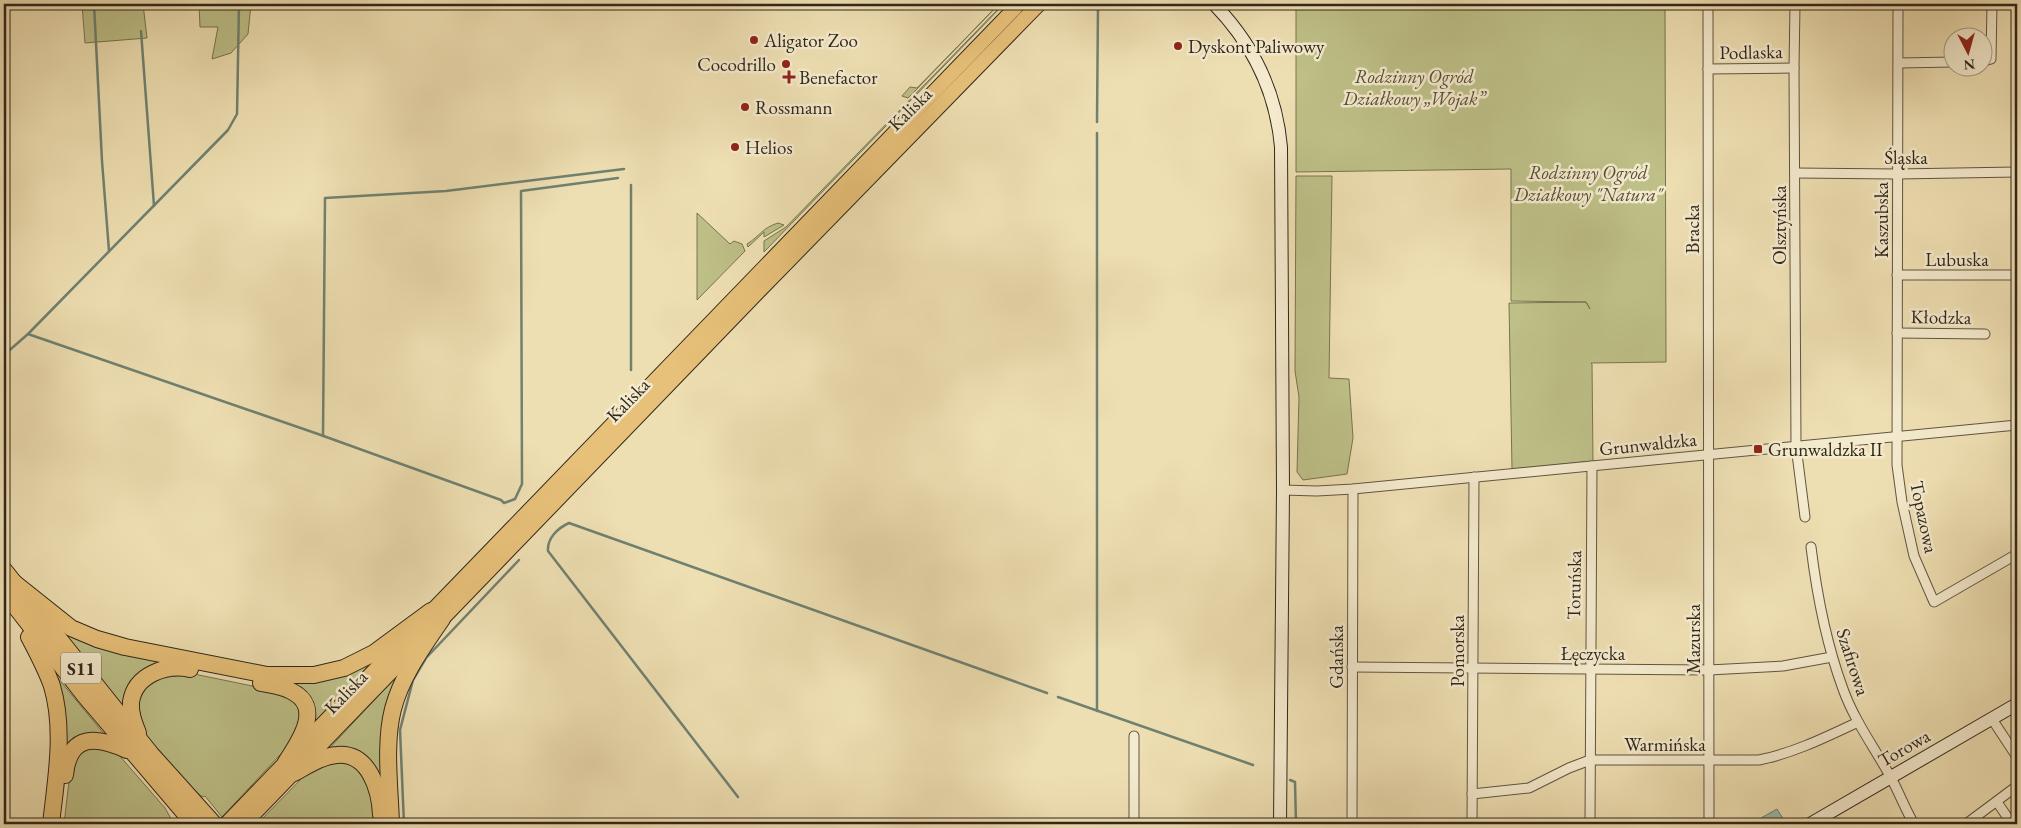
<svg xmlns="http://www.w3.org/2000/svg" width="2021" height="828" font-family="'EB Garamond',serif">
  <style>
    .green { fill: #bec088; stroke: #777452 }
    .water { fill: #99bdaa; stroke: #6f8171 }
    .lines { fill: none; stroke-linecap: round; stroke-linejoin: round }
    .stream { stroke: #6f8171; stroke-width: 2.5 }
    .street-casing { stroke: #605542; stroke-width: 11 }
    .secondary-casing { stroke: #30271c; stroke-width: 14 }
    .primary-casing { stroke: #30271c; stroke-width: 16 }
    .highway-casing { stroke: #30271c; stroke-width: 18 }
    .street { stroke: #f4eacd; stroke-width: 9 }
    .secondary { stroke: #f4eacd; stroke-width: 12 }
    .primary { stroke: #e7c079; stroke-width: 14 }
    .highway { stroke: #e7c079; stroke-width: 16 }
    .poi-dot { fill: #8f2418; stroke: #f4eacd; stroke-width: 2 }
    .labels { text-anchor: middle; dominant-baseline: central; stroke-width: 5; stroke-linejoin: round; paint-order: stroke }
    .shield { fill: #f4eacd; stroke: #6b6251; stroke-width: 1 }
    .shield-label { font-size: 18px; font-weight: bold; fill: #30271c }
    .poi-label { font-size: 19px; fill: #30271c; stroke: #f4eacd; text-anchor: start }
    .street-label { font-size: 19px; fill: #30271c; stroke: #f4eacd }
    .park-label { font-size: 19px; font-style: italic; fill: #544d37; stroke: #f4eacd }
  </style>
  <rect width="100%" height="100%" fill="#eedfb2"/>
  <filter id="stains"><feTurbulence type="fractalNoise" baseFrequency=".004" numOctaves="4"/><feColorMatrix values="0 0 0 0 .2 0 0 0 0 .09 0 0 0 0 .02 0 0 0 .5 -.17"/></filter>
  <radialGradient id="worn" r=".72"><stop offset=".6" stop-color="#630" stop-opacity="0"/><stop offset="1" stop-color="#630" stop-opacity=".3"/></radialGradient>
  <!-- green -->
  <g class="green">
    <path d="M 82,4 L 143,4 L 147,38 L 85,43 Z"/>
    <path d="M 199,4 L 251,4 L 248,34 L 231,53 L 212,59 L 218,27 L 200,27 Z"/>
    <path d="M 999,4 L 914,92 L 908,98 L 902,96 L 910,87 L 917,88 Z"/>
    <path d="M 1003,4 L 1004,4 L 764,252 L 764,241 L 786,227 Z"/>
    <path d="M 1296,4 L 1665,4 L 1666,362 L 1591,363 L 1592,364 L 1593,461 L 1512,469 L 1509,303 L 1586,302 L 1590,309 L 1586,302 L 1511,301 L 1511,169 L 1296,172 Z"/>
    <path d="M 1296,176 L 1332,176 L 1329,378 L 1349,379 L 1353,438 L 1347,474 L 1303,480 L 1297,472 L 1299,397 L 1295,371 Z"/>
    <path d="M 697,213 L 730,244 L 734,241 L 742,244 L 745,251 L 697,300 Z"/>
    <path d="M 778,223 L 784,225 L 764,237 L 764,232 L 748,247 L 747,244 C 760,236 762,228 778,223 Z"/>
    <path d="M 72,633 L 180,664 L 155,667 L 127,718 L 64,638 Z"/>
    <path d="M 376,658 L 312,725 L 279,680 Z"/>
    <path d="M 406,666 L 385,796 L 376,772 L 326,752 Z"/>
    <path d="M 194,674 L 272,690 L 294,699 L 303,713 L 293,741 L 222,817 L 205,796 L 203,797 L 189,788 L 146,737 L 137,702 L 139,695 L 155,678 Z"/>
    <path d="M 57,677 L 105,735 L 64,758 Z"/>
    <path d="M 93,745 L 118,754 L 165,808 L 174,824 L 64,824 L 70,773 L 76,756 Z"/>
    <path d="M 337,761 L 359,767 L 376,800 L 377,824 L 257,824 L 307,773 Z"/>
  </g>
  <!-- water -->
  <path class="water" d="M 1777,809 L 1784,820 L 1776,824 L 1765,824 L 1761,818 Z"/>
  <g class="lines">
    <!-- stream -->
    <g class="stream">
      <path d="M 94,4 L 102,161 L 109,251"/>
      <path d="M 141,31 L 154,206"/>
      <path d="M 1097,122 L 1098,4"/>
      <path d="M 28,334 L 318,434 L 501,500 L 504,503 L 515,499 L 522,484 L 521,191 L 618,178"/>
      <path d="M 4,355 L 28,334 L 228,130 L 237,114 L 239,4"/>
      <path d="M 631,370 L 631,185"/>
      <path d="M 323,436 L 325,198 L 446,191 L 624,169"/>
      <path d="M 1058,697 L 1253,765"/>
      <path d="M 1097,711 L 1097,133"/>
      <path d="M 1290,780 L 1295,782 L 1296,824"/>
      <path d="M 738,797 L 548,551 C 547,538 558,528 569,523 L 1047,693"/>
      <path d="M 404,824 L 400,730 L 413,680 L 426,658 L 519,560"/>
    </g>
    <defs>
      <g id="street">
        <path d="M 1708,4 L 1709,824"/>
        <path d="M 1795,4 L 1794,68 L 1796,446 L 1805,517"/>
        <path d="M 1898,4 L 1897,465 L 1902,502 L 1914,556 L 1934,602 L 2017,554"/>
        <path d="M 1984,61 L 1991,59 L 1992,4"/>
        <path d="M 1899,63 L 1954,62"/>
        <path d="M 1708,69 L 1794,68"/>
        <path d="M 1795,173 L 1897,174 L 2017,172"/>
        <path d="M 1897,275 L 2017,275"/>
        <path d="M 1897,333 L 1985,334"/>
        <path d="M 1283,490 L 1317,491 L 1353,489 L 2017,425"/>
        <path d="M 1811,547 C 1817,596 1826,643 1843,689 C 1854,720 1874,747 1890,776 C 1899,792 1905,809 1914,824"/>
        <path d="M 1352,667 L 1709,670 L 1783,666 L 1832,657"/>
        <path d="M 1992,719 L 2017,757"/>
        <path d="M 1134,736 L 1134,824"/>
        <path d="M 1472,794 L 1529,788 L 1569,768 L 1590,760 L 1759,760 C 1794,753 1826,737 1858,722"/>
        <path d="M 1997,802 L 2012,824"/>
        <path d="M 1352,824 L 1353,489"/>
        <path d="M 1472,824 L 1474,477"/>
        <path d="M 1590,824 L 1592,466"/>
        <path d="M 1966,824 L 2017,786"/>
      </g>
      <g id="secondary">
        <path d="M 1214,4 C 1253,44 1276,91 1281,147 L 1283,490 L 1280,824"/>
        <path d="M 1810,824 L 2017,704"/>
      </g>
      <g id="primary">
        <path d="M 226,824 L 1019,4"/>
        <path d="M 244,824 L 758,292 L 1039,4"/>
      </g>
      <g id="highway">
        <path d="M 4,570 L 151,754 L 214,824"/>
        <path d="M 12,581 L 71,628 L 97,639 L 125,647 L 267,675 L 314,675 L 344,668 L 374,653 L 431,611"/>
        <path d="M 4,592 L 85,696 L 194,824"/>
        <path d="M 29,637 C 37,652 46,669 52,686 C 65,730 56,779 51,824"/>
        <path d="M 261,683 C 271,685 282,686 291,691 C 324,707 299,742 286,762"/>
        <path d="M 138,733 C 134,723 130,713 131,702 C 135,674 167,664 190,669"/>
        <path d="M 294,773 C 307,766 322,756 337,755 C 369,752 380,790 381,815"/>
        <path d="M 65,775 C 69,733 97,736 127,750"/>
        <path d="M 391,824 C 390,788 384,744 393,709 C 402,675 423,647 442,619"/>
      </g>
    </defs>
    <!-- street casing -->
    <use href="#street" class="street-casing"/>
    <!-- secondary casing -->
    <use href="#secondary" class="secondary-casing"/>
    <!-- primary casing -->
    <use href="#primary" class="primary-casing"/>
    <!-- highway casing -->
    <use href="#highway" class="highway-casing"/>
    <!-- street -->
    <use href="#street" class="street"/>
    <!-- secondary -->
    <use href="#secondary" class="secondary"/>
    <!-- primary -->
    <use href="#primary" class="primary"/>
    <!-- highway -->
    <use href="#highway" class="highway"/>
  </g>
  <!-- markers -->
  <g class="poi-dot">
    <circle cx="754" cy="40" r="5"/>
    <circle cx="1178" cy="46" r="5"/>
    <circle cx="786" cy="64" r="5"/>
    <path d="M786.5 69.5h5v5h5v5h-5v5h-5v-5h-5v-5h5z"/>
    <circle cx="745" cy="107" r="5"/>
    <circle cx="735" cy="147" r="5"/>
    <rect x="1753" y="444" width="10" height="10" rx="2.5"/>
  </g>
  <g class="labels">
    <!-- shield labels -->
    <rect class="shield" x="61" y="652.5" width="40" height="31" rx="4"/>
    <g class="shield-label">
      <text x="81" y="668">S11</text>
    </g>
    <!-- poi labels -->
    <g class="poi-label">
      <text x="764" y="40">Aligator Zoo</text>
      <text x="1188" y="46">Dyskont Paliwowy</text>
      <text x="776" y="64" text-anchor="end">Cocodrillo</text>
      <text x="799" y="77">Benefactor</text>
      <text x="755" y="107">Rossmann</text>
      <text x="745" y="147">Helios</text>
      <text x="1768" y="449">Grunwaldzka II</text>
    </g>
    <!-- street labels -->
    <g class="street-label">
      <text transform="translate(1751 52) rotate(-1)">Podlaska</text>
      <text transform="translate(910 109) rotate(-45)">Kaliska</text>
      <text x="1906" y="157">Śląska</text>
      <text transform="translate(1881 220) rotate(-90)">Kaszubska</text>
      <text transform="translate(1779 225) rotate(-90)">Olsztyńska</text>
      <text transform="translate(1692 229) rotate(-90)">Bracka</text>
      <text x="1957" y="259">Lubuska</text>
      <text transform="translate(1941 317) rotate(1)">Kłodzka</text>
      <text transform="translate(628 400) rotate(-46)">Kaliska</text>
      <text transform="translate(1648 444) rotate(-6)">Grunwaldzka</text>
      <text transform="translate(1924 517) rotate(78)">Topazowa</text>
      <text transform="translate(1574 585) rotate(-89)">Toruńska</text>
      <text transform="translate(1693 639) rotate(-90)">Mazurska</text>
      <text transform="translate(1457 651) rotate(-90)">Pomorska</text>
      <text x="1593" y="653">Łęczycka</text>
      <text transform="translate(1336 657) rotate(-90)">Gdańska</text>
      <text transform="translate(1853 662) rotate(72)">Szafirowa</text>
      <text transform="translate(346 692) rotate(-46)">Kaliska</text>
      <text x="1665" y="744">Warmińska</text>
      <text transform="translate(1904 748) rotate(-30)">Torowa</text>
    </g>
    <!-- park labels -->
    <g class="park-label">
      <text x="1414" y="76">Rodzinny Ogród<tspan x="1414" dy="22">Działkowy „Wojak”</tspan></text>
      <text x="1588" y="172">Rodzinny Ogród<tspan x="1588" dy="22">Działkowy "Natura"</tspan></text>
    </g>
  </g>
  <!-- margin -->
  <rect width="2021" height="828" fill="none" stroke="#eedfb2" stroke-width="20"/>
  <rect x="5" y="5" width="2011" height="818" fill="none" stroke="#30271c" stroke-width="2.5"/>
  <rect x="10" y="10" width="2001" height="808" fill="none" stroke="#30271c"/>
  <!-- north arrow -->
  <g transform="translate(1968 52) rotate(174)"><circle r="24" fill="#f4eacd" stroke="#a69c86"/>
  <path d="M0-4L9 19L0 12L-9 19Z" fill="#8f2418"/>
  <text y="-8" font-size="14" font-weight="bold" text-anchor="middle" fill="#30271c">N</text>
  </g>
  <rect width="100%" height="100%" filter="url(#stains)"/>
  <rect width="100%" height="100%" fill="url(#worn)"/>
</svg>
